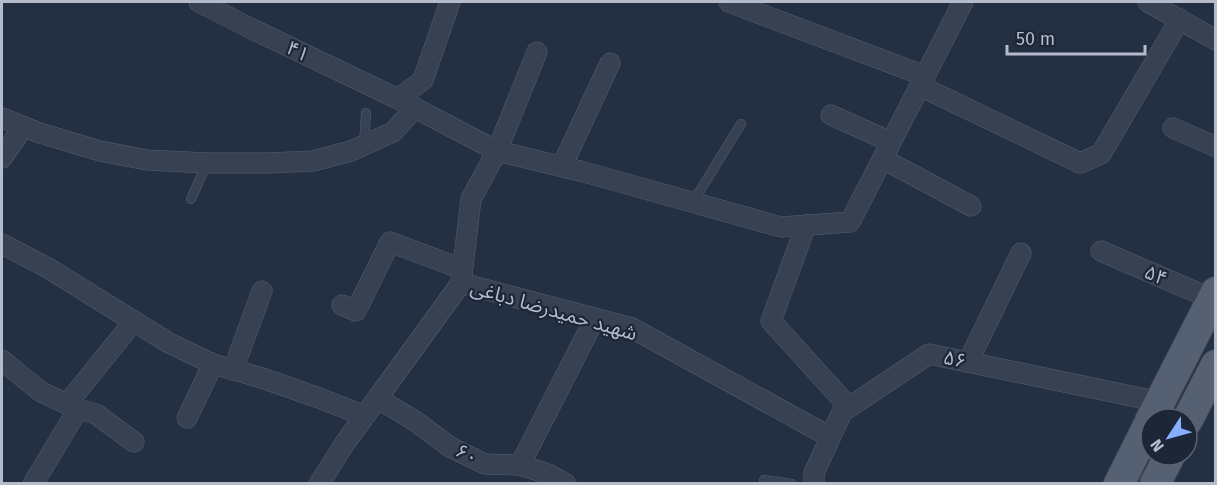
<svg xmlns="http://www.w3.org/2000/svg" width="1217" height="485" font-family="'Fira Sans','Noto Sans Arabic',sans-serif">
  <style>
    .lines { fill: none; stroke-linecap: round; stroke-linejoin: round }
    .lane-casing { stroke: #555f6f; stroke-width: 10 }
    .street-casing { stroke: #555f6f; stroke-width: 21 }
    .primary-casing { stroke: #414a5b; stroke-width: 32 }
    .lane { stroke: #374152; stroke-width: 9 }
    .street { stroke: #374152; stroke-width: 20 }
    .primary { stroke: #556072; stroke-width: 30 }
    .labels { text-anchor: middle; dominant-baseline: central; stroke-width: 4.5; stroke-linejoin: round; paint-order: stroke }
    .street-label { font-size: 20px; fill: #b4bccc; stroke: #1c2637 }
  </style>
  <rect width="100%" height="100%" fill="#232f42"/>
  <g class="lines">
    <defs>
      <g id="lane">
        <path d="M 364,145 L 366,113"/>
        <path d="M 191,199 L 207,163"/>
        <path d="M 693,202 L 741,124"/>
        <path d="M 764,480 L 792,484"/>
      </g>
      <g id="street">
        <path d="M 199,2 L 250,28 L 398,99 L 497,151 L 537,52"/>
        <path d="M 729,2 L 925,76"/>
        <path d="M 1148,2 L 1216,40"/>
        <path d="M 920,86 L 1080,163 L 1101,154 L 1180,19"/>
        <path d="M 398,99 L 423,80 L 450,2"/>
        <path d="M 831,115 L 891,142"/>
        <path d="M 2,118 L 40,133 L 100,151 L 147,160 L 207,163 L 269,163 L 313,161 L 351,151 L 393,132 L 415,108"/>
        <path d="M 1173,128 L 1216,147"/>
        <path d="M 2,158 L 23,127"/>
        <path d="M 883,159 L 971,206"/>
        <path d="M 562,166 L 610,63"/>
        <path d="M 806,225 L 771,321 L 849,407"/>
        <path d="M 2,244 L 48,268 L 169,343 L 213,364 L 262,378 L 319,398 L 365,416"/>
        <path d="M 1101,251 L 1212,299"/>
        <path d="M 461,283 L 471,199 L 497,151 L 584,172 L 781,227 L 850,222 L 963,2"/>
        <path d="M 342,305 L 356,311 L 390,242 L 462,269"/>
        <path d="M 2,360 L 41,392 L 78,409 L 96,414 L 134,442"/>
        <path d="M 968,362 L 1021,253"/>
        <path d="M 233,370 L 262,291"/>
        <path d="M 377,398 L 415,421 L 450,447 L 485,464 L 520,465 L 548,474 L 566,484"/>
        <path d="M 67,404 L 134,321"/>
        <path d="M 187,418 L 213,364"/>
        <path d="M 520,465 L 595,318"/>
        <path d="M 33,484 L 78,409"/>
        <path d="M 319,484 L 345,443 L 461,283 L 632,328 L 830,437"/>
        <path d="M 814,484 L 814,473 L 842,412 L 929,354 L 1160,402"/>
      </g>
      <g id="primary">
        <path d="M 1151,419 L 1216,292"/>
        <path d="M 1187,421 L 1216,365"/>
        <path d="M 1119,484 L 1151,420"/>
        <path d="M 1155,484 L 1170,455"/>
      </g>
    </defs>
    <!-- lane casing -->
    <use href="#lane" class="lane-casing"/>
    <!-- street casing -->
    <use href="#street" class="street-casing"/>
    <!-- primary casing -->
    <use href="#primary" class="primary-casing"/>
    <!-- lane -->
    <use href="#lane" class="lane"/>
    <!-- street -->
    <use href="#street" class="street"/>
    <!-- primary -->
    <use href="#primary" class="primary"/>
  </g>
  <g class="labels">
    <!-- street labels -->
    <g class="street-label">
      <text transform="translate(298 51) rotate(26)">۴۱</text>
      <text transform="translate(1156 275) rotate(23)">۵۴</text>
      <text transform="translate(554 310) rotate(16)">شهید حمیدرضا دباغی</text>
      <text transform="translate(955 359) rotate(12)">۵۶</text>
      <text transform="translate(467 454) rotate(27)">۶۰</text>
    </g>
  </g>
  <!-- border -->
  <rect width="1217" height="485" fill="none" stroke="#b4bccc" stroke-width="6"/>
  <!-- north arrow -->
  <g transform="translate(1169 437) rotate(234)"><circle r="28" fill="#1c2637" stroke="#596273" stroke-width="1.5"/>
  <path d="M0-4.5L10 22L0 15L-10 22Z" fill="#86b0ff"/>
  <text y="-9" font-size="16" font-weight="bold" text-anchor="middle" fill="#b4bccc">N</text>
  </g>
  <!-- scale -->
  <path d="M1007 45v9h138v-9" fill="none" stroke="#b4bccc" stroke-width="3"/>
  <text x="1016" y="45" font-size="18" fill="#b4bccc" stroke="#1c2637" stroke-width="4.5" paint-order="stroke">50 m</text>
</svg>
